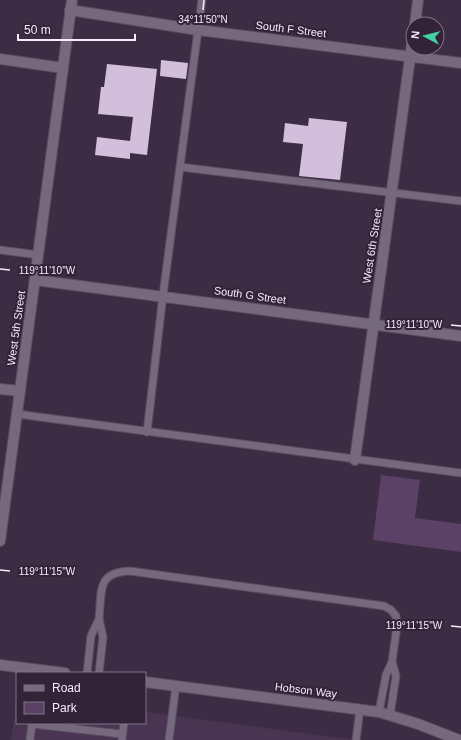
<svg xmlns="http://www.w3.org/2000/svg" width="461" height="740" font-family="Arial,sans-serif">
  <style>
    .built { fill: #493551 }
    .green { fill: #5b4166 }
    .building { fill: #d3bfdc }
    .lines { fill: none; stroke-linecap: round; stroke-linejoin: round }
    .service-casing { stroke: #5b4c61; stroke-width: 9 }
    .minor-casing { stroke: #5b4c61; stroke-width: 12 }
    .tertiary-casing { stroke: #5b4c61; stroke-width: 12 }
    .service { stroke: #76697d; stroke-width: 7 }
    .minor { stroke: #76697d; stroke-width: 10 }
    .tertiary { stroke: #76697d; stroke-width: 10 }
    .ticks { fill: none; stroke: #f6ecfb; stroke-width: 1.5 }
    .labels { text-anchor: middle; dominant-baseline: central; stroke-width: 4; stroke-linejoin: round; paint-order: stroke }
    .street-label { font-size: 11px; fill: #f6ecfb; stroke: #322339 }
    .ticks-label { font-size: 10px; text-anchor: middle; fill: #f6ecfb; stroke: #322339; stroke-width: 4; stroke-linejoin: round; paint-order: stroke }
  </style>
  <rect width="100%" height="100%" fill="#3d2d44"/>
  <!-- built -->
  <path class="built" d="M 16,706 L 17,706 L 17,723 L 145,723 L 145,712 L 356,740 L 11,740 Z"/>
  <!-- green -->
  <path class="green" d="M 381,475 L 420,480 L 415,518 L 461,524 L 461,552 L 373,540 Z"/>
  <!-- building -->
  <g class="building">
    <path d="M 161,60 L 188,63 L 186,79 L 160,76 Z"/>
    <path d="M 107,64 L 157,69 L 147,155 L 130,153 L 130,159 L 95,155 L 97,137 L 130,141 L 133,117 L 98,114 L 101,87 L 104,87 Z"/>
    <path d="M 309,118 L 347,122 L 340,180 L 299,176 L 303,144 L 283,142 L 285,123 L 308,126 Z"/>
  </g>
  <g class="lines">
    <defs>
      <g id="service">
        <path d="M 180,167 L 461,201"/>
        <path d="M 0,250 L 39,255"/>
        <path d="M 17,414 L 461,473"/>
        <path d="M 147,432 L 163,295 L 202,0"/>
        <path d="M 99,619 C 102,592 96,572 130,571 L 384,606 L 391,610 L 396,616 L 397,626 L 392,662 L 386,675 L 379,712"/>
        <path d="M 87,673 L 91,636 L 99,619 L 103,637 L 99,673"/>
        <path d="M 390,715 L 396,676 L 392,662"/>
        <path d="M 30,740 L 32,724 L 122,734"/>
        <path d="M 122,740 L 124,723"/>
        <path d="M 169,740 L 176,685"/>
        <path d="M 356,740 L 360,709"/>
      </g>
      <g id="minor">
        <path d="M 70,10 L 198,30 L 461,63"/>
        <path d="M 415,24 L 418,0"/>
        <path d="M 0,59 L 63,68"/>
        <path d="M 35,280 L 461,336"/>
        <path d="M 0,389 L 20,391"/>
        <path d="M 355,460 L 413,36"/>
      </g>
      <g id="tertiary">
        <path d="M 0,541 L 72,0"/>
        <path d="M 0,665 L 65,673"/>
        <path d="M 145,682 L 379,712 L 418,724 L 459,740"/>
      </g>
    </defs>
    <!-- service casing -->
    <use href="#service" class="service-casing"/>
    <!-- minor casing -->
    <use href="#minor" class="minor-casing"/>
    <!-- tertiary casing -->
    <use href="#tertiary" class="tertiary-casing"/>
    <!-- service -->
    <use href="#service" class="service"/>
    <!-- minor -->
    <use href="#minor" class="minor"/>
    <!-- tertiary -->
    <use href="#tertiary" class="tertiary"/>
  </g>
  <!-- ticks -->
  <path class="ticks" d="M 203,10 L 204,0M 0,269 L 10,270M 451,325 L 461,326M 0,570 L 10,571M 451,626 L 461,627"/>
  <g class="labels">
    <!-- street labels -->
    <g class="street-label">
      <text transform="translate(291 29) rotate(7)">South F Street</text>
      <text transform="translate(372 246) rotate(-81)">West 6th Street</text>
      <text transform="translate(250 295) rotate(8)">South G Street</text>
      <text transform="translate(16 328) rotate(-82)">West 5th Street</text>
      <text transform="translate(306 690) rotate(7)">Hobson Way</text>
    </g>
  </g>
  <g class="ticks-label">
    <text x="203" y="23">34°11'50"N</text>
    <text x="47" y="274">119°11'10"W</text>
    <text x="414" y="328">119°11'10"W</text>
    <text x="47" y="575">119°11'15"W</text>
    <text x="414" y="629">119°11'15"W</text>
  </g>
  <!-- legend -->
  <rect x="16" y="672" width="130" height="52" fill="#322339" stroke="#807387"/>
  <rect x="24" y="685" width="20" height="6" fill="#76697d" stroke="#807387"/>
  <text x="52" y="692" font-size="12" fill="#f6ecfb">Road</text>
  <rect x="24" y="702" width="20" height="12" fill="#5b4166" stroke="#807387"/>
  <text x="52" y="712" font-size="12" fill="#f6ecfb">Park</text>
  <!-- north arrow -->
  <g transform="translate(425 36) rotate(277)"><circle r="19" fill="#322339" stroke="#807387"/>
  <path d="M0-3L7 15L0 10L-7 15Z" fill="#41d4a1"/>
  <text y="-6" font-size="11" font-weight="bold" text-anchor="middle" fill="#f6ecfb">N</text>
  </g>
  <!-- scale -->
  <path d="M18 34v6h117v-6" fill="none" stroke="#f6ecfb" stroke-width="2"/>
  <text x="24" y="34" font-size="12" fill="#f6ecfb" stroke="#322339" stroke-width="3" paint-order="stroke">50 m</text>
</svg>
